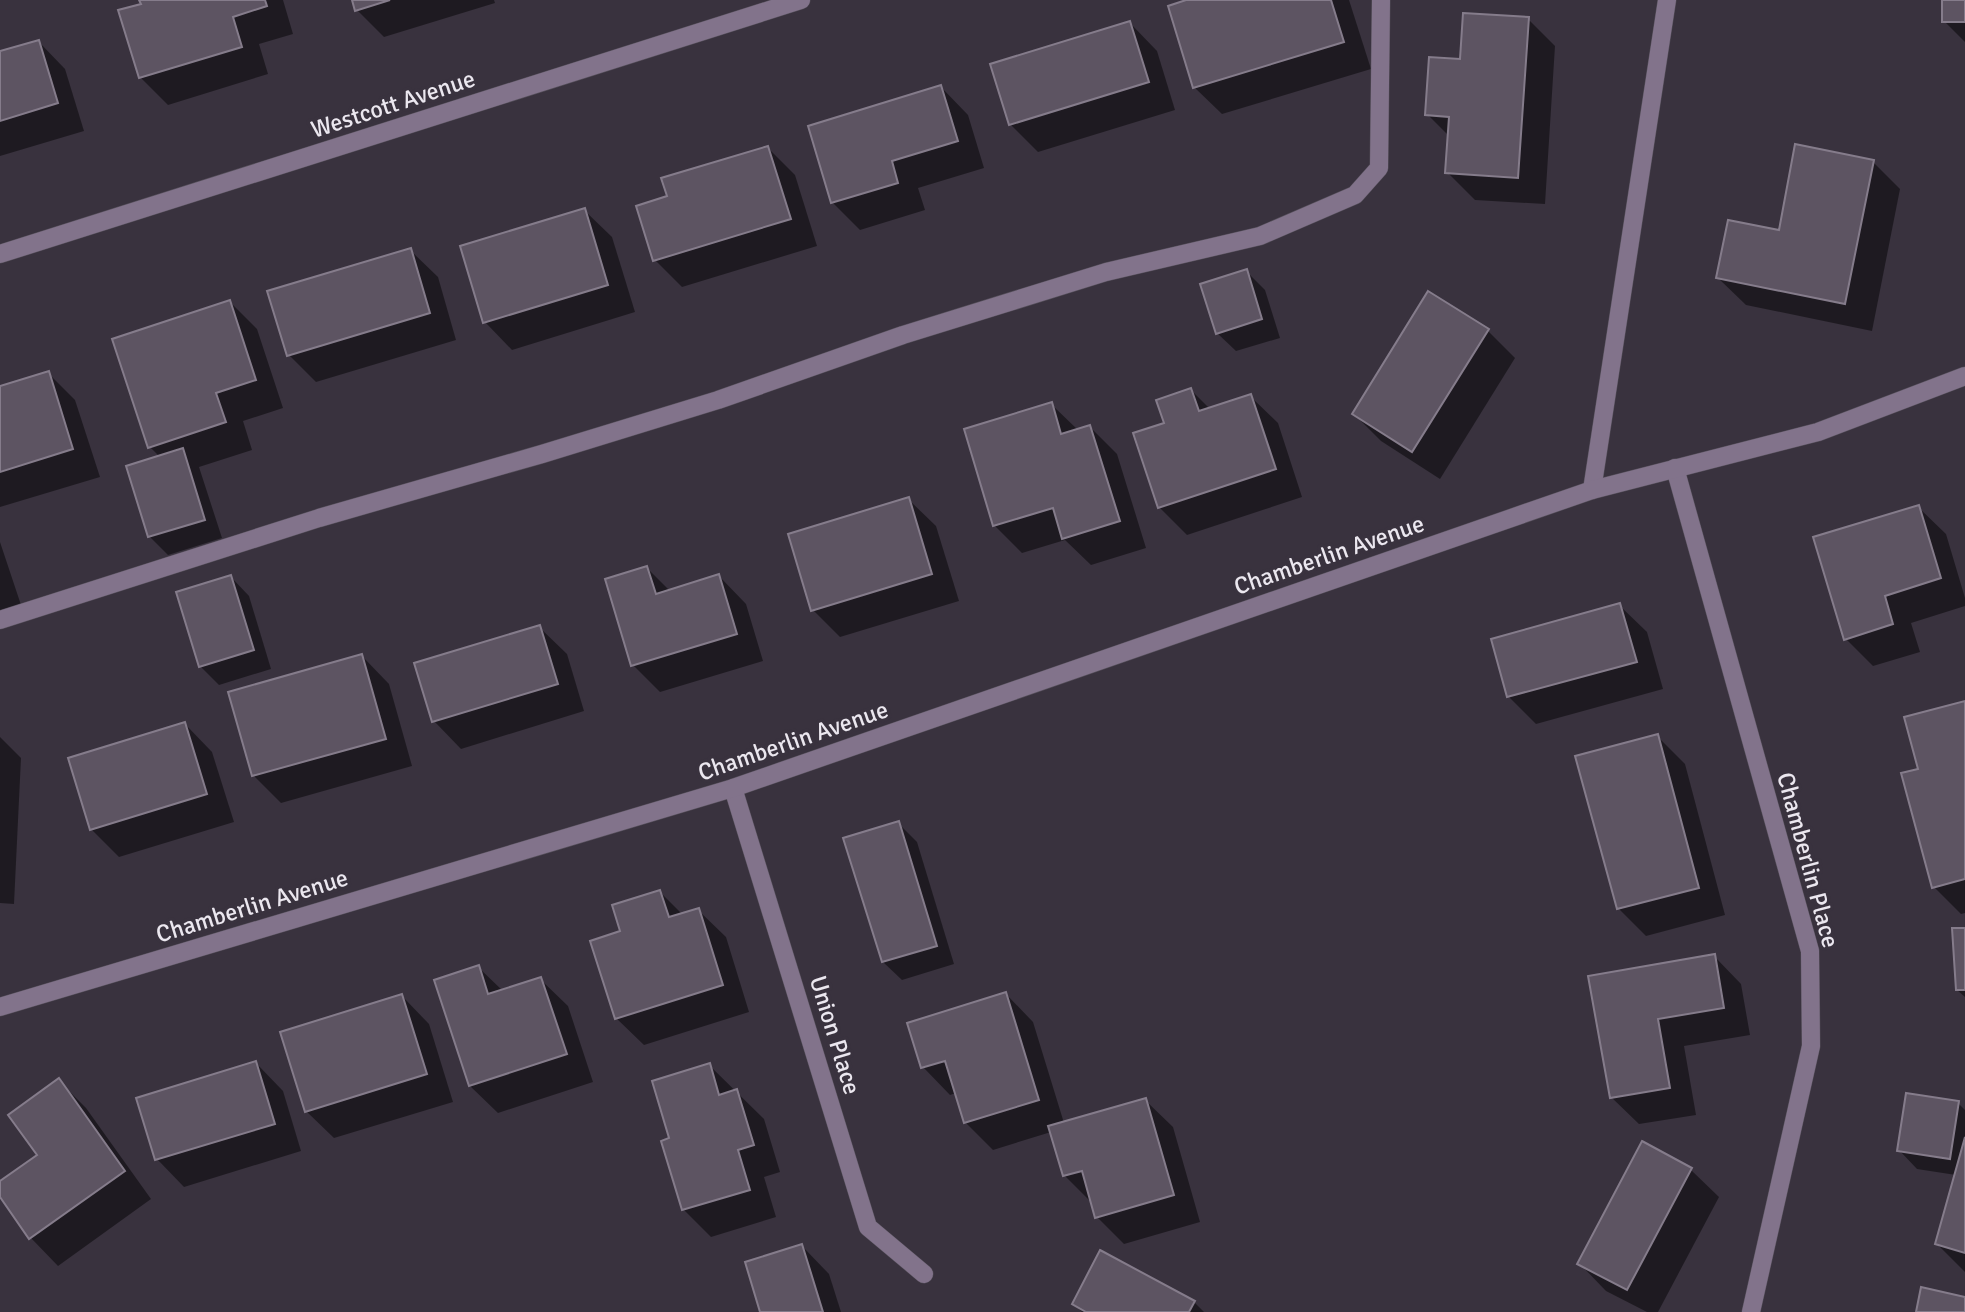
<svg xmlns="http://www.w3.org/2000/svg" width="1965" height="1312" font-family="Signika,sans-serif">
  <style>
    .shadow { fill: #0007 }
    .building { fill: #5d5462; stroke: #857c8b; stroke-width: 2 }
    .lines { fill: none; stroke-linecap: round; stroke-linejoin: round }
    .minor-casing { stroke: #554f5a; stroke-width: 19 }
    .minor { stroke: #82738b; stroke-width: 18 }
    .labels { text-anchor: middle; dominant-baseline: central; stroke-width: 7; stroke-linejoin: round; paint-order: stroke }
    .street-label { font-size: 24px; fill: #ebe7ef; stroke: #39323e }
  </style>
  <rect width="100%" height="100%" fill="#39323e"/>
  <!-- shadow -->
  <g class="shadow">
    <path d="M 141,0 L 283,0 L 293,34 L 259,44 L 268,74 L 168,105 L 140,77 L 143,5 Z"/>
    <path d="M 354,0 L 494,0 L 495,3 L 384,37 L 357,10 Z"/>
    <path d="M 1192,0 L 1349,0 L 1371,69 L 1222,114 L 1194,87 Z"/>
    <path d="M 1944,0 L 1965,0 L 1965,42 L 1944,21 Z"/>
    <path d="M 1528,19 L 1555,46 L 1545,204 L 1475,200 L 1447,172 L 1450,137 L 1427,114 L 1462,61 Z"/>
    <path d="M 1130,23 L 1157,51 L 1175,110 L 1038,152 L 1010,124 Z"/>
    <path d="M 38,41 L 65,69 L 84,131 L 0,156 L 0,53 Z"/>
    <path d="M 941,87 L 968,115 L 984,168 L 918,188 L 925,210 L 860,230 L 833,203 L 810,127 Z"/>
    <path d="M 768,148 L 795,175 L 817,246 L 682,287 L 655,260 Z"/>
    <path d="M 1873,162 L 1900,189 L 1872,331 L 1746,305 L 1718,278 Z"/>
    <path d="M 584,210 L 612,237 L 635,312 L 512,350 L 485,322 L 462,247 Z"/>
    <path d="M 410,250 L 438,277 L 456,340 L 316,382 L 289,355 Z"/>
    <path d="M 1246,271 L 1265,290 L 1280,338 L 1236,351 L 1217,333 Z"/>
    <path d="M 230,302 L 257,329 L 283,408 L 243,421 L 252,450 L 199,467 L 222,538 L 168,555 L 149,536 L 160,457 L 150,447 Z"/>
    <path d="M 1488,331 L 1515,358 L 1440,479 L 1381,441 L 1354,414 Z"/>
    <path d="M 48,373 L 75,400 L 100,477 L 0,507 L 0,388 Z"/>
    <path d="M 1191,390 L 1210,409 L 1250,396 L 1278,423 L 1302,497 L 1187,535 L 1159,507 L 1166,424 Z"/>
    <path d="M 1051,404 L 1078,430 L 1090,427 L 1117,454 L 1146,548 L 1091,565 L 1065,540 L 1022,553 L 995,526 L 966,430 Z"/>
    <path d="M 908,499 L 936,526 L 959,601 L 840,637 L 813,610 Z"/>
    <path d="M 1918,507 L 1946,534 L 1965,598 L 1965,606 L 1911,623 L 1920,652 L 1873,666 L 1846,639 Z"/>
    <path d="M 0,542 L 21,605 L 0,611 Z"/>
    <path d="M 647,568 L 670,591 L 719,576 L 746,604 L 763,661 L 660,692 L 633,665 Z"/>
    <path d="M 231,577 L 249,596 L 271,669 L 219,685 L 200,666 Z"/>
    <path d="M 1619,605 L 1647,632 L 1663,689 L 1536,724 L 1509,697 L 1494,640 Z"/>
    <path d="M 539,627 L 567,654 L 584,711 L 461,749 L 434,721 Z"/>
    <path d="M 362,656 L 389,684 L 412,766 L 281,803 L 253,775 Z"/>
    <path d="M 1965,703 L 1965,913 L 1961,914 L 1934,887 L 1920,770 Z"/>
    <path d="M 185,724 L 212,752 L 234,822 L 119,857 L 91,829 Z"/>
    <path d="M 1657,736 L 1685,764 L 1725,915 L 1646,936 L 1618,908 Z"/>
    <path d="M 0,737 L 21,758 L 14,904 L 0,903 Z"/>
    <path d="M 898,823 L 917,842 L 954,964 L 902,980 L 883,962 Z"/>
    <path d="M 660,892 L 683,915 L 698,910 L 726,937 L 749,1012 L 644,1045 L 616,1018 L 622,932 Z"/>
    <path d="M 1965,929 L 1965,997 L 1957,990 Z"/>
    <path d="M 1714,956 L 1741,984 L 1750,1035 L 1684,1046 L 1696,1115 L 1639,1124 L 1611,1097 L 1590,978 Z"/>
    <path d="M 478,967 L 503,991 L 540,979 L 568,1006 L 593,1082 L 498,1113 L 470,1086 Z"/>
    <path d="M 1006,994 L 1033,1022 L 1064,1123 L 1145,1100 L 1173,1127 L 1200,1222 L 1124,1244 L 1097,1217 L 1092,1203 L 1064,1175 L 1051,1132 L 993,1150 L 965,1122 L 956,1093 L 950,1095 L 923,1067 Z"/>
    <path d="M 402,996 L 429,1024 L 453,1102 L 334,1138 L 306,1111 Z"/>
    <path d="M 256,1063 L 283,1091 L 301,1151 L 184,1187 L 157,1159 Z"/>
    <path d="M 709,1065 L 764,1119 L 780,1172 L 764,1177 L 776,1217 L 711,1237 L 683,1209 L 671,1139 Z"/>
    <path d="M 59,1081 L 86,1108 L 151,1199 L 58,1266 L 31,1238 L 0,1194 L 0,1183 L 39,1155 Z"/>
    <path d="M 1958,1103 L 1965,1110 L 1965,1272 L 1937,1244 L 1956,1175 L 1917,1169 L 1899,1150 Z"/>
    <path d="M 1643,1144 L 1691,1170 L 1719,1197 L 1658,1312 L 1647,1312 L 1606,1291 L 1579,1263 Z"/>
    <path d="M 802,1246 L 829,1274 L 841,1312 L 762,1312 Z"/>
    <path d="M 1194,1302 L 1204,1312 L 1082,1312 L 1074,1304 Z"/>
  </g>
  <!-- building -->
  <g class="building">
    <path d="M 139,0 L 265,0 L 267,6 L 233,17 L 242,47 L 139,78 L 118,10 L 141,4 Z"/>
    <path d="M 352,0 L 390,0 L 355,11 Z"/>
    <path d="M 1186,0 L 1331,0 L 1344,42 L 1193,88 L 1168,6 Z"/>
    <rect x="1942" y="0" width="23" height="22"/>
    <path d="M 1463,13 L 1529,17 L 1518,178 L 1445,173 L 1449,117 L 1425,115 L 1429,57 L 1460,59 Z"/>
    <path d="M 1130,21 L 1149,82 L 1009,125 L 990,64 Z"/>
    <path d="M 39,40 L 58,103 L 0,121 L 0,51 Z"/>
    <path d="M 941,85 L 958,141 L 892,161 L 898,183 L 831,203 L 808,126 Z"/>
    <path d="M 1795,144 L 1874,160 L 1845,304 L 1716,278 L 1728,220 L 1779,230 Z"/>
    <path d="M 768,146 L 791,219 L 653,261 L 636,206 L 667,196 L 661,178 Z"/>
    <path d="M 585,208 L 608,285 L 483,323 L 460,246 Z"/>
    <path d="M 411,248 L 430,313 L 287,356 L 267,291 Z"/>
    <path d="M 1247,269 L 1262,319 L 1216,334 L 1200,284 Z"/>
    <path d="M 1428,291 L 1489,329 L 1412,452 L 1352,414 Z"/>
    <path d="M 230,300 L 256,380 L 216,393 L 226,422 L 148,448 L 112,339 Z"/>
    <path d="M 49,371 L 73,449 L 0,472 L 0,386 Z"/>
    <path d="M 1191,388 L 1199,411 L 1251,394 L 1276,469 L 1158,508 L 1133,433 L 1164,423 L 1156,400 Z"/>
    <path d="M 1052,402 L 1061,434 L 1090,425 L 1120,521 L 1062,539 L 1053,508 L 993,526 L 964,429 Z"/>
    <path d="M 183,448 L 205,520 L 148,537 L 126,466 Z"/>
    <path d="M 909,497 L 932,574 L 811,611 L 788,534 Z"/>
    <path d="M 1919,505 L 1941,578 L 1885,596 L 1893,624 L 1844,640 L 1813,537 Z"/>
    <path d="M 647,566 L 656,594 L 719,574 L 737,634 L 631,666 L 605,579 Z"/>
    <path d="M 231,575 L 254,650 L 199,667 L 176,592 Z"/>
    <path d="M 1620,603 L 1637,662 L 1507,697 L 1491,639 Z"/>
    <path d="M 540,625 L 558,684 L 432,722 L 414,663 Z"/>
    <path d="M 362,654 L 386,739 L 252,776 L 228,692 Z"/>
    <path d="M 1965,701 L 1965,879 L 1932,888 L 1901,773 L 1918,769 L 1904,717 Z"/>
    <path d="M 185,722 L 207,794 L 90,830 L 68,758 Z"/>
    <path d="M 1658,734 L 1699,888 L 1617,909 L 1575,756 Z"/>
    <path d="M 899,821 L 937,946 L 882,962 L 843,838 Z"/>
    <path d="M 660,890 L 669,917 L 699,908 L 723,985 L 615,1019 L 590,941 L 620,931 L 612,905 Z"/>
    <path d="M 1952,928 L 1965,928 L 1965,990 L 1956,990 Z"/>
    <path d="M 1715,954 L 1724,1008 L 1658,1019 L 1670,1088 L 1610,1098 L 1588,976 Z"/>
    <path d="M 479,965 L 488,994 L 541,977 L 567,1054 L 469,1086 L 434,980 Z"/>
    <path d="M 1006,992 L 1039,1100 L 964,1123 L 945,1061 L 921,1068 L 907,1023 Z"/>
    <path d="M 402,994 L 427,1074 L 305,1112 L 280,1032 Z"/>
    <path d="M 256,1061 L 275,1124 L 155,1160 L 136,1098 Z"/>
    <path d="M 710,1063 L 719,1095 L 737,1089 L 754,1145 L 738,1150 L 750,1190 L 682,1210 L 661,1141 L 669,1138 L 652,1081 Z"/>
    <path d="M 59,1078 L 125,1171 L 29,1239 L 0,1197 L 0,1181 L 37,1155 L 8,1115 Z"/>
    <path d="M 1906,1093 L 1959,1101 L 1950,1159 L 1897,1151 Z"/>
    <path d="M 1146,1098 L 1174,1195 L 1095,1218 L 1082,1171 L 1063,1176 L 1048,1126 Z"/>
    <path d="M 1965,1137 L 1965,1253 L 1935,1244 Z"/>
    <path d="M 1642,1141 L 1692,1168 L 1627,1290 L 1577,1264 Z"/>
    <path d="M 802,1244 L 823,1312 L 760,1312 L 745,1262 Z"/>
    <path d="M 1100,1250 L 1195,1301 L 1189,1312 L 1086,1312 L 1072,1304 Z"/>
    <path d="M 1921,1287 L 1965,1297 L 1965,1312 L 1916,1312 Z"/>
  </g>
  <g class="lines">
    <defs>
      <g id="minor">
        <path d="M 0,254 L 801,0"/>
        <path d="M 1675,468 L 1810,951 L 1811,1046 L 1751,1312"/>
        <path d="M 1592,490 L 1667,0"/>
        <path d="M 0,620 L 319,518 L 542,454 L 718,400 L 903,335 L 1106,272 L 1260,236 L 1355,195 L 1379,168 L 1381,0"/>
        <path d="M 733,788 L 868,1227 L 924,1274"/>
        <path d="M 0,1007 L 733,788 L 1592,490 L 1818,432 L 1965,376"/>
      </g>
    </defs>
    <!-- minor casing -->
    <use href="#minor" class="minor-casing"/>
    <!-- minor -->
    <use href="#minor" class="minor"/>
  </g>
  <g class="labels">
    <!-- street labels -->
    <g class="street-label">
      <text transform="translate(393 104) rotate(-18)">Westcott Avenue</text>
      <text transform="translate(1329 555) rotate(-19)">Chamberlin Avenue</text>
      <text transform="translate(793 741) rotate(-19)">Chamberlin Avenue</text>
      <text transform="translate(1808 860) rotate(75)">Chamberlin Place</text>
      <text transform="translate(252 906) rotate(-17)">Chamberlin Avenue</text>
      <text transform="translate(835 1035) rotate(73)">Union Place</text>
    </g>
  </g>
</svg>
